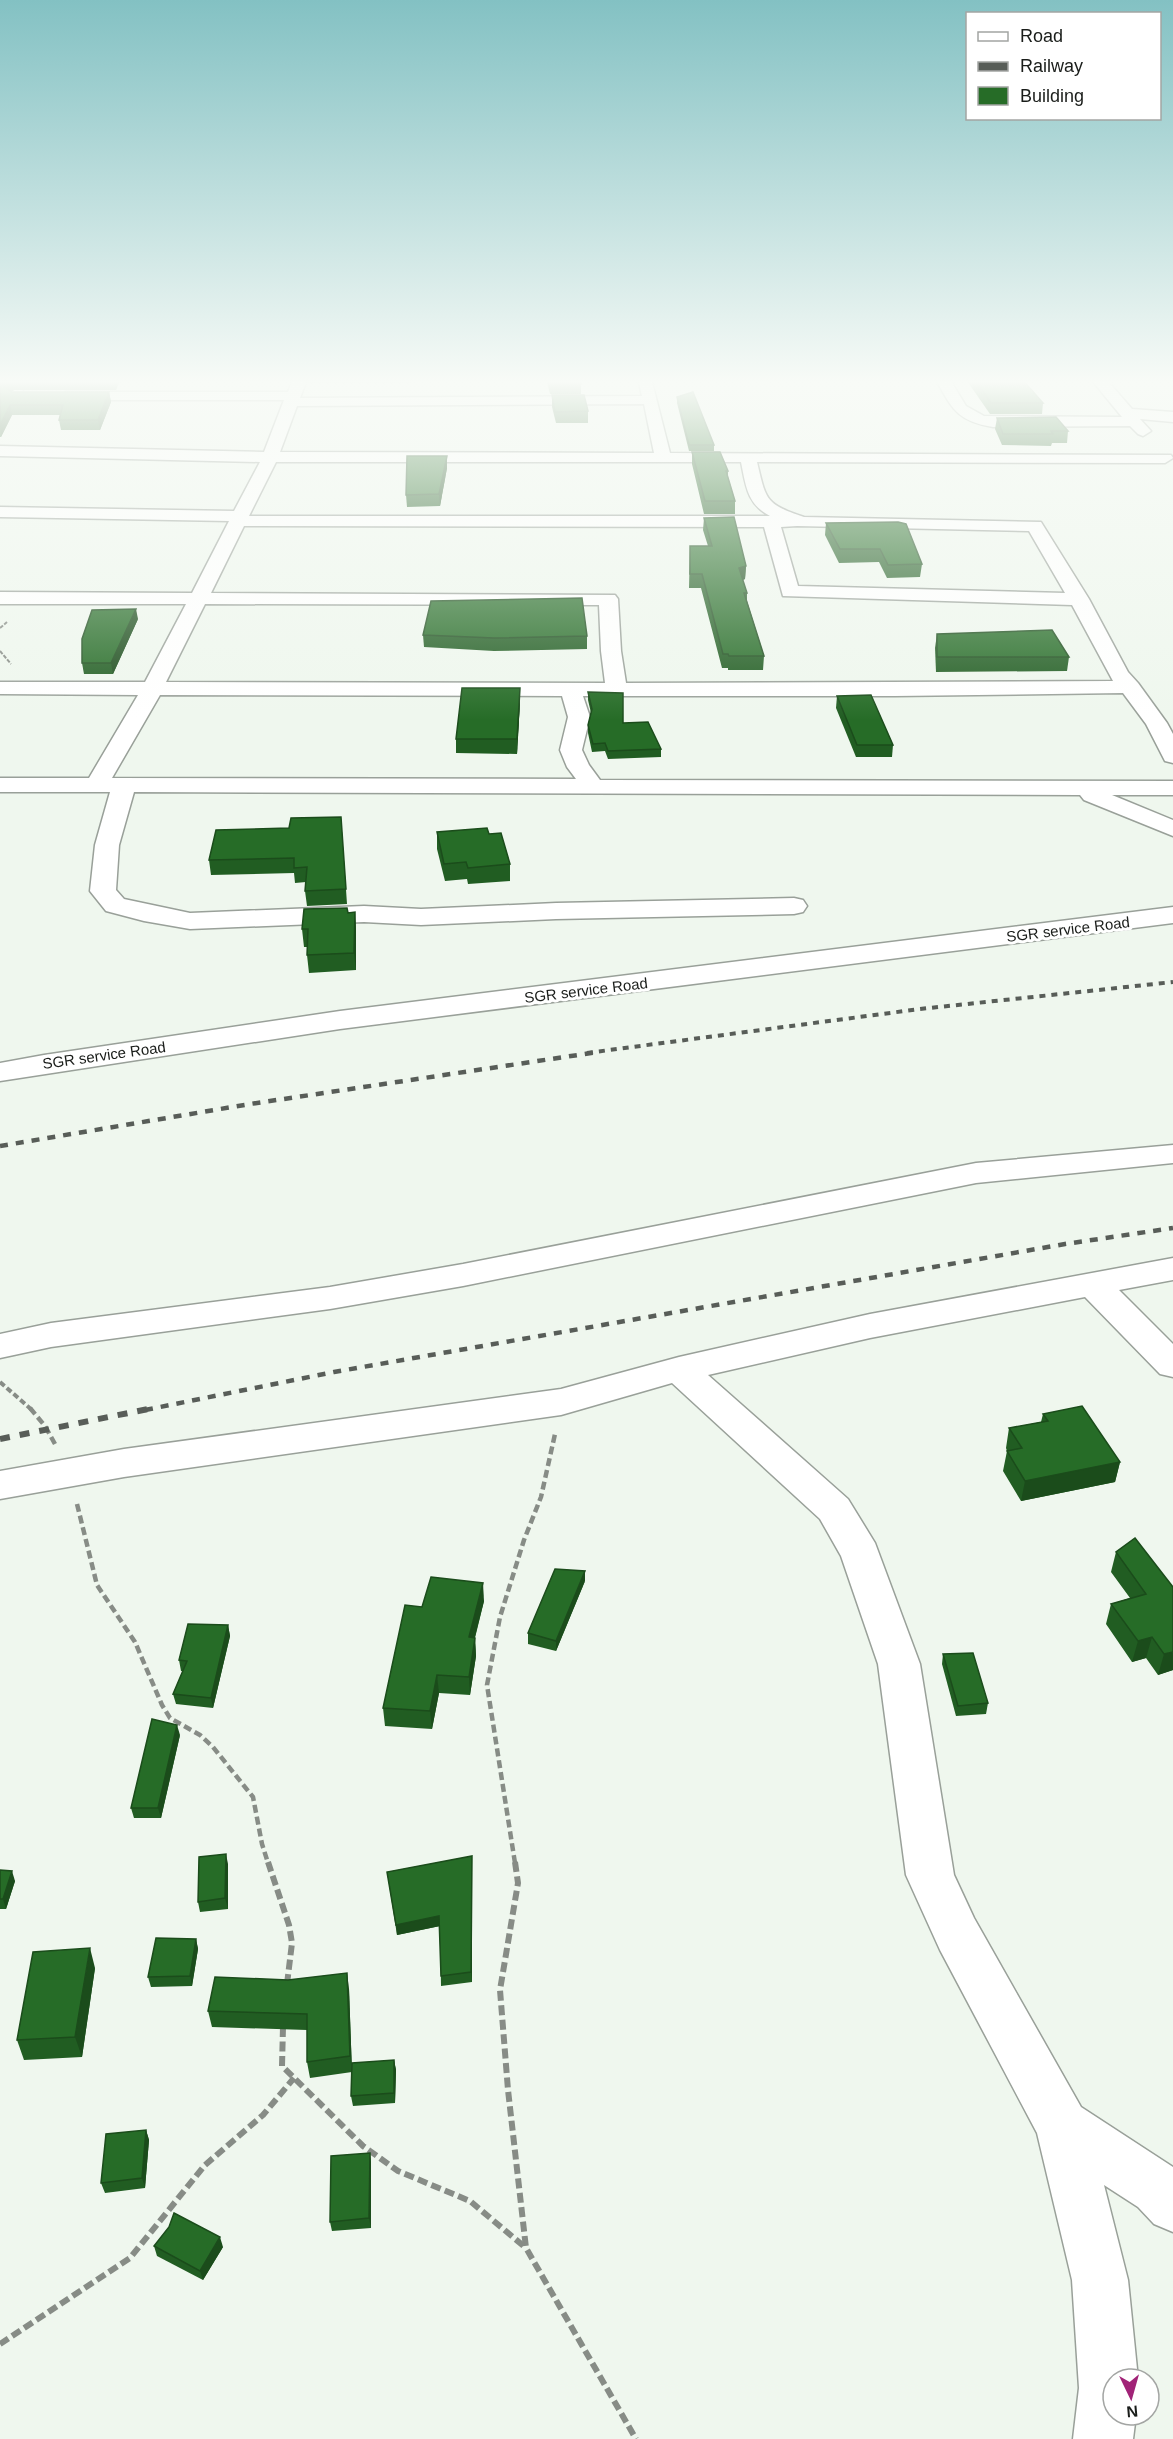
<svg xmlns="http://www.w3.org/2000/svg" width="1173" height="2439" font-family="Helvetica,sans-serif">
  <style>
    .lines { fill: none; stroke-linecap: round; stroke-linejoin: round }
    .minor-casing { stroke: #99a099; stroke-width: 3 }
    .path-far3 { stroke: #878c86; stroke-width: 2; stroke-dasharray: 4 1.5; stroke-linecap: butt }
    .path-far2 { stroke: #878c86; stroke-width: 4; stroke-dasharray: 6 3; stroke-linecap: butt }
    .path-far1 { stroke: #878c86; stroke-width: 4.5; stroke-dasharray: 8 4; stroke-linecap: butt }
    .path { stroke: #878c86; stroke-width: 6; stroke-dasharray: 10 4.5; stroke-linecap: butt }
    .minor { fill: #fff; fill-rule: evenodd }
    .rail-far2 { stroke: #585d58; stroke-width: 4; stroke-dasharray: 6 6; stroke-linecap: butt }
    .rail-far1 { stroke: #585d58; stroke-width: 4.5; stroke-dasharray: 8 8; stroke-linecap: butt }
    .rail { stroke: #585d58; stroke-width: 6; stroke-dasharray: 10 10; stroke-linecap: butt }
    .wall { fill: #215d22 }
    .shaded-wall { fill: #1b4c1b }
    .building { fill: #266c27; stroke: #1b4c1b; stroke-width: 1.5 }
    .labels { text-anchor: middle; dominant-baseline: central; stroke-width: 6; stroke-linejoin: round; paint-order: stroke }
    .street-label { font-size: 15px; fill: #1a1d1a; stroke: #fff }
  </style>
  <rect width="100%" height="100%" fill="#eff7ee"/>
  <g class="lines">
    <defs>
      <g id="minor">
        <path d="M 15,378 L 31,378 L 25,385 L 19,399 L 0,408 L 0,398 L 7,394 Z"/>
        <path d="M 293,378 L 417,378 L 410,382 L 306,382 L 300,398 L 642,396 L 638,379 L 651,378 L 670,453 L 1171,455 L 1173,458 L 1165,463 L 757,462 C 766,500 765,504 804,517 L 1041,522 L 1089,599 L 1128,672 L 1138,683 L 1167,723 L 1173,734 L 1173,763 L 1165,761 L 1146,724 L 1123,693 L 895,696 L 583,696 L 590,717 L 582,750 L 589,765 L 600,780 L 1173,781 L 1173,795 L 1112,795 L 1173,820 L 1173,836 L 1084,800 L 1080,795 L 134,792 L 119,845 L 116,890 L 124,899 L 190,913 L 364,906 L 421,909 L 556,903 L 794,898 L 803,900 L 807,906 L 803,912 L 794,914 L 556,919 L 421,925 L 364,922 L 190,929 L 144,921 L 106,911 L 90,891 L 95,845 L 110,792 L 0,792 L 0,778 L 89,778 L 138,695 L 0,694 L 0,682 L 145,682 L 186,604 L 0,604 L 0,592 L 192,593 L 229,521 L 0,517 L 0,507 L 234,511 L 260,462 L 0,456 L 0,446 L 264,452 L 284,400 L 65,400 L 58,396 L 65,392 L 288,392 ZM 644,404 L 654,453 L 280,452 L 297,406 ZM 276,462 L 741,462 C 746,486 747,504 770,516 L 249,516 ZM 244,526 L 764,527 L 783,596 L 1072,605 L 1113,681 L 626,683 L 621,651 L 618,599 L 615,595 L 211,593 ZM 797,526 L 1029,531 L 1065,593 L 798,586 L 781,527 ZM 205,604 L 599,605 L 601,651 L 605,683 L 166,682 ZM 160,695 L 562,696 L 568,717 L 560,750 L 567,767 L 576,779 L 112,778 Z"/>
        <path d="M 935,378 L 949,378 L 966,406 L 984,416 L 1122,417 L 1090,378 L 1105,378 L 1132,409 L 1173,412 L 1173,422 L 1140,419 L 1151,431 L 1143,436 L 1138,434 L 1130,426 L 993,427 C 956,421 952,408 935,378 Z"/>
        <path d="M 1173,907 L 1173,923 L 340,1029 L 0,1081 L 0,1063 L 44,1055 L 340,1011 Z"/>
        <path d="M 1173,1145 L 1173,1163 L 976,1183 L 463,1286 L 330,1309 L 51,1347 L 0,1358 L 0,1334 L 51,1323 L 330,1287 L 463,1264 L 976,1163 Z"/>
        <path d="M 1173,1258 L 1173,1280 L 1119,1290 L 1173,1344 L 1173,1377 L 1160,1374 L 1085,1297 L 870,1338 L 708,1375 L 848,1499 L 875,1543 L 920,1664 L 954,1875 L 974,1918 L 1081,2107 L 1173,2167 L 1173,2232 L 1154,2224 L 1138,2207 L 1104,2185 L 1128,2280 L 1138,2379 L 1113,2379 L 1113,2415 L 1136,2415 L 1133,2439 L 1073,2439 L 1079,2388 L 1072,2280 L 1037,2133 L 940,1950 L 906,1875 L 878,1664 L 841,1556 L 820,1519 L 672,1383 L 561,1415 L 124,1477 L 0,1499 L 0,1471 L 124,1449 L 561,1389 L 679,1357 L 870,1314 Z"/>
      </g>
    </defs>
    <!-- minor casing -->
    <use href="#minor" class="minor-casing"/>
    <!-- path-far3 -->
    <g class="path-far3">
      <path d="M 0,628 L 7,622"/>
      <path d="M 0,651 L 11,664"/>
    </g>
    <!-- path-far2 -->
    <path class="path-far2" d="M 0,1382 L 32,1410"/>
    <!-- path-far1 -->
    <g class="path-far1">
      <path d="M 30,1408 L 45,1426 L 55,1444"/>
      <path d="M 77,1504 L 97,1585 L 135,1642 L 162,1705 L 170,1718 L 200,1735 L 213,1747 L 253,1797 L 262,1844 L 268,1863"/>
      <path d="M 515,1863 L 487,1685 L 500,1617 L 524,1540 L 541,1497 L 555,1434"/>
    </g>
    <!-- path -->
    <g class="path">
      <path d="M 268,1862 L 289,1925 L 292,1943 L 287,1984"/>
      <path d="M 515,1862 L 518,1883 L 500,1990 L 508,2090 L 526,2248 L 636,2439"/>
      <path d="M 283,2027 L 282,2066 L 363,2146 L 398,2171 L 470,2201 L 526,2248"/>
      <path d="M 0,2344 L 130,2258 L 205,2165 L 263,2115 L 294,2078"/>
    </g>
    <!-- minor -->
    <use href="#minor" class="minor"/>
    <!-- rail-far2 -->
    <path class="rail-far2" d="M 587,1053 L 920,1009 L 1173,982"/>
    <!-- rail-far1 -->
    <g class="rail-far1">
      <path d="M 0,1146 L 250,1104 L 598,1052"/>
      <path d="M 145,1410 L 334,1372 L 1065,1244 L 1173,1228"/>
    </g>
    <!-- rail -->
    <path class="rail" d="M 0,1439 L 153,1408"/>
  </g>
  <!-- wall -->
  <g class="wall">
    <path d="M 0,378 L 118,378 L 119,382 L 116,390 L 14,390 L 11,392 L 109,392 L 111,402 L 100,430 L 61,430 L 59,420 L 60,415 L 12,415 L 1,437 L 0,437 Z"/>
    <path d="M 546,378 L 580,378 L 581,384 L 581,394 L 550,394 Z"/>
    <path d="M 766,378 L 808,378 L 808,381 L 768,382 Z"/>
    <path d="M 965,378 L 1021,378 L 1043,403 L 1042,414 L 990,414 Z"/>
    <path d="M 552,395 L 588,411 L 588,423 L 556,423 L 552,407 Z"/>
    <path d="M 677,397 L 714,445 L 714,451 L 689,451 L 677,403 Z"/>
    <path d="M 997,418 L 1068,431 L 1067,443 L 1052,443 L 1051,446 L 1002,445 L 995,429 Z"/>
    <path d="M 692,452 L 728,471 L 728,477 L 735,501 L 735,514 L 704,514 L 692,464 Z"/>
    <path d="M 447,456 L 447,468 L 440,506 L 407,507 L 406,495 Z"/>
    <path d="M 704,518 L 746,566 L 745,579 L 743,580 L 747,593 L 747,601 L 764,656 L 763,670 L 728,670 L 728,668 L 722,668 L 701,588 L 689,588 L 690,546 L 708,546 L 703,530 Z"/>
    <path d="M 826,523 L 922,564 L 920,577 L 887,578 L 879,562 L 839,563 L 825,535 Z"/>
    <path d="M 138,619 L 113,674 L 84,674 L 82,663 Z"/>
    <path d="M 937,634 L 1069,657 L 1067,671 L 936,672 L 935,648 Z"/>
    <path d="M 423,635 L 587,636 L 587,649 L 494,651 L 424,647 Z"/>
    <path d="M 588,692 L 623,723 L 661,749 L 661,757 L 608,759 L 605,751 L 592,752 L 588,733 L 588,725 L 591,713 L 588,700 Z"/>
    <path d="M 837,696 L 893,745 L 892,757 L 856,757 L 836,708 Z"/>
    <path d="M 520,702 L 517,754 L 456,753 L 456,739 Z"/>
    <path d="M 341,817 L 347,904 L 307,906 L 305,891 L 306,882 L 295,883 L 294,873 L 211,875 L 209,860 L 289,828 Z"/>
    <path d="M 437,832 L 489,834 L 510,864 L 510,881 L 468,884 L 467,879 L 445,881 L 437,849 Z"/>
    <path d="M 355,912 L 356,930 L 356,970 L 309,973 L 307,955 L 307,947 L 304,947 L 302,929 L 348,913 Z"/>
    <path d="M 1043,1414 L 1120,1462 L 1115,1482 L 1021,1501 L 1003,1471 L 1007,1451 L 1006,1448 L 1009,1428 L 1041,1422 Z"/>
    <path d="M 1135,1538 L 1173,1670 L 1158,1675 L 1146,1658 L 1132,1662 L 1106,1624 L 1111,1604 L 1130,1598 L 1111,1572 L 1116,1552 Z"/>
    <path d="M 585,1581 L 556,1651 L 528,1644 L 528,1633 Z"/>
    <path d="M 484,1601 L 475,1638 L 476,1656 L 470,1695 L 439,1693 L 432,1729 L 385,1726 L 383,1708 L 422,1607 Z"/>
    <path d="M 228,1625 L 230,1636 L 213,1708 L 176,1704 L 173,1694 L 183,1671 L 181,1671 L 179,1660 Z"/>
    <path d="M 943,1654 L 988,1703 L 986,1714 L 956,1716 L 942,1664 Z"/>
    <path d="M 180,1735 L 161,1818 L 134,1818 L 131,1808 Z"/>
    <path d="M 472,1856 L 472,1982 L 441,1986 L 440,1926 L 397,1935 L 387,1872 Z"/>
    <path d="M 228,1864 L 228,1909 L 200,1912 L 198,1902 Z"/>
    <path d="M 0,1870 L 15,1881 L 6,1909 L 0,1909 Z"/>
    <path d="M 196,1939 L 198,1949 L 192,1986 L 151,1987 L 148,1977 Z"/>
    <path d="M 95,1968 L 82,2057 L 24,2060 L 17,2040 Z"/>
    <path d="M 349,1989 L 352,2072 L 394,2060 L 396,2070 L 395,2103 L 353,2106 L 351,2096 L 352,2072 L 310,2078 L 307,2062 L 307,2030 L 212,2027 L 208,2011 Z"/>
    <path d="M 146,2130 L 149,2140 L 145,2188 L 105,2193 L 101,2183 Z"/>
    <path d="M 370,2153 L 371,2163 L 371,2228 L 332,2231 L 330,2222 Z"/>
    <path d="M 154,2246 L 223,2247 L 203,2280 L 157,2256 Z"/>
  </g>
  <!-- shaded-wall -->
  <g class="shaded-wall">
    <path d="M 115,378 L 118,378 L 119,382 L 116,390 L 115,380 Z"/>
    <path d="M 12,380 L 14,390 L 5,395 L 3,386 Z"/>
    <path d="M 109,392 L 111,402 L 100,430 L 98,420 Z"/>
    <path d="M 10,405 L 12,415 L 1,437 L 0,425 Z"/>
    <path d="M 447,456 L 447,468 L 440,506 L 439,494 Z"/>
    <path d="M 746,566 L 745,579 L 738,581 L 739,568 Z"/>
    <path d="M 136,609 L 138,619 L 113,674 L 111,663 Z"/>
    <path d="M 520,688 L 520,702 L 517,754 L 517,739 Z"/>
    <path d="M 355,912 L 356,930 L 356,970 L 354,953 Z"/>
    <path d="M 1120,1462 L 1115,1482 L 1021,1501 L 1025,1481 Z"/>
    <path d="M 585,1571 L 585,1581 L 556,1651 L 556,1641 Z"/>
    <path d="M 483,1583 L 484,1601 L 470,1656 L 469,1637 Z"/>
    <path d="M 228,1625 L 230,1636 L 213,1708 L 211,1698 Z"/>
    <path d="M 1152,1637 L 1146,1658 L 1132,1662 L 1138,1641 Z"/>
    <path d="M 475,1638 L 476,1656 L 470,1695 L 469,1677 Z"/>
    <path d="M 1173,1652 L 1173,1670 L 1158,1675 L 1164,1654 Z"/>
    <path d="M 437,1675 L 439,1693 L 432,1729 L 430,1711 Z"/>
    <path d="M 177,1725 L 180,1735 L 161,1818 L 158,1808 Z"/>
    <path d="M 226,1854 L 228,1864 L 228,1909 L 225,1898 Z"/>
    <path d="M 472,1856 L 472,1982 L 471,1972 Z"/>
    <path d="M 12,1871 L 15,1881 L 6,1909 L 3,1899 Z"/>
    <path d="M 439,1916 L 440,1926 L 397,1935 L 396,1925 Z"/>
    <path d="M 196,1939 L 198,1949 L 192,1986 L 190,1976 Z"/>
    <path d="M 90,1948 L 95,1968 L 82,2057 L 75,2037 Z"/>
    <path d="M 347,1973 L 349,1989 L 352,2072 L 350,2056 Z"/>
    <path d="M 394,2060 L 396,2070 L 395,2103 L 394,2093 Z"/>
    <path d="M 146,2130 L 149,2140 L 145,2188 L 142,2178 Z"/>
    <path d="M 370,2153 L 371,2163 L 371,2228 L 369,2218 Z"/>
    <path d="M 220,2237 L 223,2247 L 203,2280 L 200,2271 Z"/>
  </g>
  <!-- building -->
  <g class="building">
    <path d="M 0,378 L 115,378 L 115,380 L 12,380 L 3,386 L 12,392 L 109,392 L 98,420 L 59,420 L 63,405 L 10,405 L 0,425 Z"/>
    <path d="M 548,378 L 580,378 L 581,384 L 550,384 Z"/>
    <path d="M 974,378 L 1021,378 L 1043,403 L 991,403 Z"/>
    <path d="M 693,392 L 714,445 L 689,445 L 677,397 Z"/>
    <path d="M 552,395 L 584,395 L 588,411 L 555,412 Z"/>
    <path d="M 1056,417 L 1068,431 L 1051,431 L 1053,434 L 1003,434 L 997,418 Z"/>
    <path d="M 692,452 L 720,452 L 728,471 L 726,471 L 735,501 L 705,501 Z"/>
    <path d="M 407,456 L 447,456 L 439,494 L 406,495 Z"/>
    <path d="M 734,517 L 746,566 L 739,568 L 747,593 L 744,593 L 764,656 L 729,656 L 728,654 L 723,654 L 702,574 L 690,574 L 690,546 L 712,546 L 704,518 Z"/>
    <path d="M 898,522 L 906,524 L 922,564 L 888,565 L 880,549 L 840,549 L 826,523 Z"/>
    <path d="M 582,598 L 587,636 L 494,638 L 423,635 L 431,601 Z"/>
    <path d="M 136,609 L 111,663 L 82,663 L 82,639 L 92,610 Z"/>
    <path d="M 1052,630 L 1069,657 L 937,657 L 937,634 Z"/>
    <path d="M 462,688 L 520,688 L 517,739 L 456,739 Z"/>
    <path d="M 588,692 L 623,693 L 623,723 L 648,722 L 661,749 L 608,751 L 605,743 L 593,744 L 588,725 L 592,709 Z"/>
    <path d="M 871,695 L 893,745 L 857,745 L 837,696 Z"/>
    <path d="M 341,817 L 346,889 L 305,891 L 307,867 L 294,868 L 294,858 L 209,860 L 216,830 L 289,828 L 291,818 Z"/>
    <path d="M 487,828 L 489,834 L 501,833 L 510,864 L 468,868 L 466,862 L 444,864 L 437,832 Z"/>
    <path d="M 347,908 L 348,913 L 355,912 L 354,953 L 307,955 L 308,929 L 302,929 L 304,909 Z"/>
    <path d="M 1082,1406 L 1120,1462 L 1025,1481 L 1007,1451 L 1022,1448 L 1009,1428 L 1048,1421 L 1043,1414 Z"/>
    <path d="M 1135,1538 L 1173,1587 L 1173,1652 L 1164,1654 L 1152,1637 L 1138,1641 L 1111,1604 L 1146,1594 L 1116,1552 Z"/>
    <path d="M 555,1569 L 585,1571 L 556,1641 L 528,1633 Z"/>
    <path d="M 431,1577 L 483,1583 L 469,1637 L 475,1638 L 469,1677 L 437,1675 L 430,1711 L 383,1708 L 405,1605 L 422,1607 Z"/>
    <path d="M 188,1624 L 228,1625 L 211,1698 L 173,1694 L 187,1661 L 179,1660 Z"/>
    <path d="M 973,1653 L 988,1703 L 958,1706 L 943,1654 Z"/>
    <path d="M 152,1719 L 177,1725 L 158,1808 L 131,1808 Z"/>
    <path d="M 226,1854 L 225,1898 L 198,1902 L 199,1857 Z"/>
    <path d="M 472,1856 L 471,1972 L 441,1976 L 439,1916 L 396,1925 L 387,1872 Z"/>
    <path d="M 0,1870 L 12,1871 L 3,1899 L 0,1899 Z"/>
    <path d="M 156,1938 L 196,1939 L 190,1976 L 148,1977 Z"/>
    <path d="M 90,1948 L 75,2037 L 17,2040 L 33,1952 Z"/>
    <path d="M 347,1973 L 350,2056 L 307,2062 L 307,2014 L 208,2011 L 215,1977 L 288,1980 Z"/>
    <path d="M 394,2060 L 394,2093 L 351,2096 L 352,2063 Z"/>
    <path d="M 146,2130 L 142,2178 L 101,2183 L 106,2134 Z"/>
    <path d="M 370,2153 L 369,2218 L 330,2222 L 331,2156 Z"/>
    <path d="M 174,2213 L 220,2237 L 200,2271 L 154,2246 L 169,2227 Z"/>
  </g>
  <!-- sky -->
  <linearGradient id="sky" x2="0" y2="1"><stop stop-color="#83c1c3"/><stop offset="0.53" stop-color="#f8fbf7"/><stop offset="1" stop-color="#f8fbf7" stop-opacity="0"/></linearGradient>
  <rect width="1173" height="720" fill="url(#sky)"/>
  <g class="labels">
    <!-- street labels -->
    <g class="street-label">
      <text transform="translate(1068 929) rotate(-7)">SGR service Road</text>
      <text transform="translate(586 990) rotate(-7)">SGR service Road</text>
      <text transform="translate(104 1055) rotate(-8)">SGR service Road</text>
    </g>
  </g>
  <!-- legend -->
  <rect x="966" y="12" width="195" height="108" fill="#ffffff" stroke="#a3a5a3" stroke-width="1.5"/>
  <rect x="978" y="32" width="30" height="9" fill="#ffffff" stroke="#a3a5a3" stroke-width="1.5"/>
  <text x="1020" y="42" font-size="18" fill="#1a1d1a">Road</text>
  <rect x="978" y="62" width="30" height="9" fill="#585d58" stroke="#a3a5a3" stroke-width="1.5"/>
  <text x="1020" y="72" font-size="18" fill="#1a1d1a">Railway</text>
  <rect x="978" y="87" width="30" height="18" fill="#266c27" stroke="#a3a5a3" stroke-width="1.5"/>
  <text x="1020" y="102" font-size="18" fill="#1a1d1a">Building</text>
  <!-- north arrow -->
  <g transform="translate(1131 2397) rotate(175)"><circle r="28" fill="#ffffff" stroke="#a3a5a3" stroke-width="1.5"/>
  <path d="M0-4.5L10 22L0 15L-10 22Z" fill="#a12377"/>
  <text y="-9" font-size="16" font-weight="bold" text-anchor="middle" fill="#1a1d1a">N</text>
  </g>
</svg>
